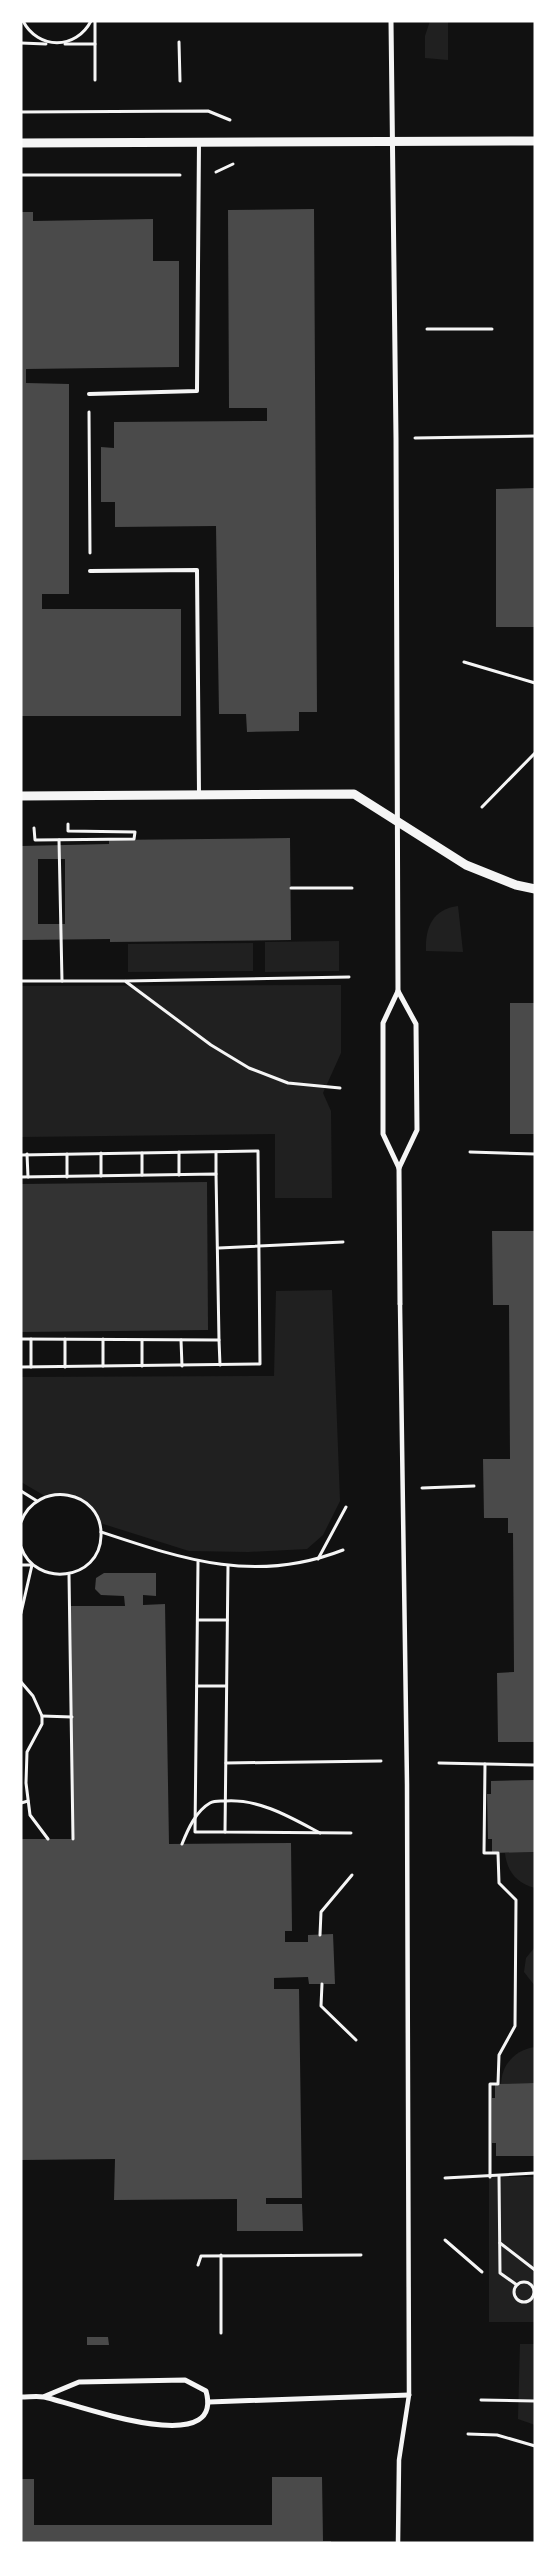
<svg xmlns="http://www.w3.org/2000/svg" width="556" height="2564" font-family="'DM Sans',sans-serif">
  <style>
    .green { fill: #202020 }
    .water { fill: #333 }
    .building { fill: #4a4a4a; fill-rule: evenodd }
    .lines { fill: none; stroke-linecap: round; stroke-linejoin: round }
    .path { stroke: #f5f5f5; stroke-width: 3 }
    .service { stroke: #f5f5f5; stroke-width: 4 }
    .pedestrian { stroke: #f5f5f5; stroke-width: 4.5 }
    .minor { stroke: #f5f5f5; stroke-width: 5 }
    .tertiary { stroke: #f5f5f5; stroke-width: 9 }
  </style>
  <rect width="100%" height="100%" fill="#111"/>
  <!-- green -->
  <g class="green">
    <path d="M 430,21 L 448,21 L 448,60 L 425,58 L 425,36 Z"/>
    <path d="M 458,906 L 463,952 L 426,951 C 425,927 433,909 458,906 Z"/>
    <path d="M 339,941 L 339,971 L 265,972 L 265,942 Z"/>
    <path d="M 253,943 L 253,971 L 128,972 L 128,944 Z"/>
    <path d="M 341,985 L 341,1053 L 323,1093 L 331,1111 L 332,1198 L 275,1198 L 275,1134 L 21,1137 L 21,986 Z"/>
    <path d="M 332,1290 L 340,1501 L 323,1535 L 307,1549 L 248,1552 L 189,1551 L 100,1523 C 89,1499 71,1490 45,1496 L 21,1482 L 21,1377 L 274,1376 L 276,1291 Z"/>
    <path d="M 535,1852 L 535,1888 C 516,1883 507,1871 505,1853 Z"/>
    <path d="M 535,1947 L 535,1986 L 524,1972 L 526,1958 Z"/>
    <path d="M 535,2047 L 535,2083 L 501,2084 C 502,2064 515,2050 535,2047 Z"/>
    <rect x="489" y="2177" width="46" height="145"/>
    <path d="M 520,2344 L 535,2344 L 535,2425 L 518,2419 Z"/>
  </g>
  <!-- water -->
  <path class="water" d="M 207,1182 L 208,1330 L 21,1332 L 21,1184 Z"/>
  <!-- building -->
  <g class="building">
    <path d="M 314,209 L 317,712 L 299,712 L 299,731 L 247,732 L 246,714 L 219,714 L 216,526 L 115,527 L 115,502 L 101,502 L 101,447 L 114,448 L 114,422 L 267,421 L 267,408 L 229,408 L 228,210 Z"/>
    <path d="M 21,212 L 33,212 L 33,221 L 153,219 L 153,261 L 179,261 L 179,367 L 26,369 L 26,383 L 69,384 L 69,594 L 42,594 L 42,609 L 181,609 L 181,716 L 21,716 Z"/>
    <path d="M 535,488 L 535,627 L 496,627 L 496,489 Z"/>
    <path d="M 290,838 L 291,940 L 110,942 L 110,939 L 21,940 L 21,846 L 109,844 L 109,840 ZM 38,859 L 65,859 L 65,924 L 38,924 Z"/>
    <rect x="510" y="1003" width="25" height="131"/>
    <path d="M 492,1231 L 535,1231 L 535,1742 L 498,1742 L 497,1673 L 514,1672 L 513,1533 L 508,1533 L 508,1518 L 484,1518 L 483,1459 L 510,1459 L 509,1305 L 493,1305 Z"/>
    <path d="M 104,1573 L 156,1573 L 156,1596 L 143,1595 L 143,1605 L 165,1604 L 169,1844 L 291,1843 L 292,1931 L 285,1931 L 285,1942 L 308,1942 L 308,1935 L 333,1934 L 335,1984 L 309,1984 L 308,1977 L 274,1978 L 274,1989 L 299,1989 L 302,2198 L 266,2198 L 266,2204 L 302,2204 L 303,2231 L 237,2231 L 237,2199 L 114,2200 L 115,2159 L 21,2160 L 21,1839 L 73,1839 L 71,1606 L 125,1606 L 124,1596 L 101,1595 L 95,1589 L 96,1578 Z"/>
    <path d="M 535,1780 L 535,1852 L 492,1853 L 492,1839 L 488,1839 L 487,1794 L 491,1794 L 491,1781 Z"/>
    <path d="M 535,2083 L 535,2156 L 496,2156 L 496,2143 L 492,2143 L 492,2098 L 495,2098 L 495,2084 Z"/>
    <path d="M 87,2337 L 108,2337 L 109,2345 L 87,2345 Z"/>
    <path d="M 272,2477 L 322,2477 L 323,2541 L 331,2541 L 331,2543 L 21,2543 L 21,2479 L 34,2479 L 34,2525 L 272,2525 Z"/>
  </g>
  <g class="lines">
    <!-- path -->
    <g class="path">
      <path d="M 23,21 C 38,50 76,50 91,21"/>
      <path d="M 95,21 L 95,80"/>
      <path d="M 179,42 L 180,81"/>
      <path d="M 21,43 L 46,44"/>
      <path d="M 65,44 L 95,44"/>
      <path d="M 21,112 L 208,111 L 230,120"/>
      <path d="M 216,172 L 233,164"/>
      <path d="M 21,175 L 180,175"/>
      <path d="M 427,329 L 492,329"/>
      <path d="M 89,412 L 90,553"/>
      <path d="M 415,438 L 535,436"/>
      <path d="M 464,662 L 535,683"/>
      <path d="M 482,807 L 535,753"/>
      <path d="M 34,828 L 35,840 L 134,839 L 135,832 L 68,831 L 68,824"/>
      <path d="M 59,840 L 62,981"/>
      <path d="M 291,888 L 352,888"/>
      <path d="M 21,981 L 125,981 L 211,1045 L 249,1068 L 288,1083 L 340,1088"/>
      <path d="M 126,981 L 349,977"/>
      <path d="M 179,1152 L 179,1175"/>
      <path d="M 216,1152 L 216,1174"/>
      <path d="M 470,1152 L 535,1154"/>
      <path d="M 101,1153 L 101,1176"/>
      <path d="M 142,1153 L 142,1175"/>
      <path d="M 27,1154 L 28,1177"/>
      <path d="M 21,1155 L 258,1151 L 260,1364 L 21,1367"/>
      <path d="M 21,1177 L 216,1174 L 219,1340 L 21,1339"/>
      <path d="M 67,1177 L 67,1154"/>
      <path d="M 219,1248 L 343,1242"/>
      <path d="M 31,1339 L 31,1367"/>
      <path d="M 103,1339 L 103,1366"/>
      <path d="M 142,1340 L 142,1366"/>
      <path d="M 181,1340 L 182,1366"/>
      <path d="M 219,1340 L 220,1365"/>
      <path d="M 65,1367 L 65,1339"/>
      <path d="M 422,1488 L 474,1486"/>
      <path d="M 21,1491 L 37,1501"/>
      <path d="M 21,1522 C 37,1479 103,1489 101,1536 C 100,1581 35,1588 21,1547"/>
      <path d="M 101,1532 C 185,1560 256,1584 343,1550"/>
      <path d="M 318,1559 L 346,1507"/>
      <path d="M 198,1562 L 195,1832 L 225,1832"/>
      <path d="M 21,1565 L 32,1565 L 21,1613"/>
      <path d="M 228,1566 L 225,1832 L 351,1833"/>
      <path d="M 69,1575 L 73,1839"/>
      <path d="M 198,1620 L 227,1620"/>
      <path d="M 21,1682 L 33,1696 L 42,1716 L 42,1724 L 27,1752 L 26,1783 L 30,1815 L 48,1839"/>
      <path d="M 197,1686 L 226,1686"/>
      <path d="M 42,1716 L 72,1717"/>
      <path d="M 226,1763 L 381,1761"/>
      <path d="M 439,1763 L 535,1765"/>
      <path d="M 485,1764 L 484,1853 L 498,1853 L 499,1883 L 516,1900 L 515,2026 L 499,2055 L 498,2084 L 490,2084 L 490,2177"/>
      <path d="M 21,1803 L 28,1801"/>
      <path d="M 182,1844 C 188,1829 196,1811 210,1803 C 215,1800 221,1801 226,1801 C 260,1799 290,1817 320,1833"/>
      <path d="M 320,1935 L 321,1912 L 352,1875"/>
      <path d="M 322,1984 L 321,2006 L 356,2040"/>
      <path d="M 499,2176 L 500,2273 L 517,2285"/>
      <path d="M 445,2178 L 535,2173"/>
      <path d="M 445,2240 L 482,2272"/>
      <path d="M 500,2243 L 535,2270"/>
      <path d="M 221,2255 L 221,2333"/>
      <path d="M 198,2265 L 201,2256 L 361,2255"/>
      <circle cx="524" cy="2292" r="10"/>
      <path d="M 481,2400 L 535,2401"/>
      <path d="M 468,2434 L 497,2435 L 535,2446"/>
    </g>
    <!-- service -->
    <g class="service">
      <path d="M 89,394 L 197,391 L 199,142"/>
      <path d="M 90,571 L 197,570 L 199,793"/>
    </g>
    <!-- pedestrian -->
    <path class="pedestrian" d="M 398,2543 L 399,2460 L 409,2395 L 407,1784 L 400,1304"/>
    <!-- minor -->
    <g class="minor">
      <path d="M 391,21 L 396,438 L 398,991 L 383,1023 L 383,1134 L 399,1168 L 400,1304"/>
      <path d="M 398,991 L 416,1024 L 417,1130 L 399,1168"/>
      <path d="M 21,2397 C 29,2397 37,2396 44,2397 C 70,2402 226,2462 206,2391 L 185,2380 L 79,2382 L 43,2397"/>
      <path d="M 209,2402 L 409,2395"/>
    </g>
    <!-- tertiary -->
    <g class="tertiary">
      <path d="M 21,143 L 535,141"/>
      <path d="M 21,796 L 354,794 L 466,865 L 516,885 L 535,889"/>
    </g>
  </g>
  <!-- border -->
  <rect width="556" height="2564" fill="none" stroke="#ffffff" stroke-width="45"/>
</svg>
